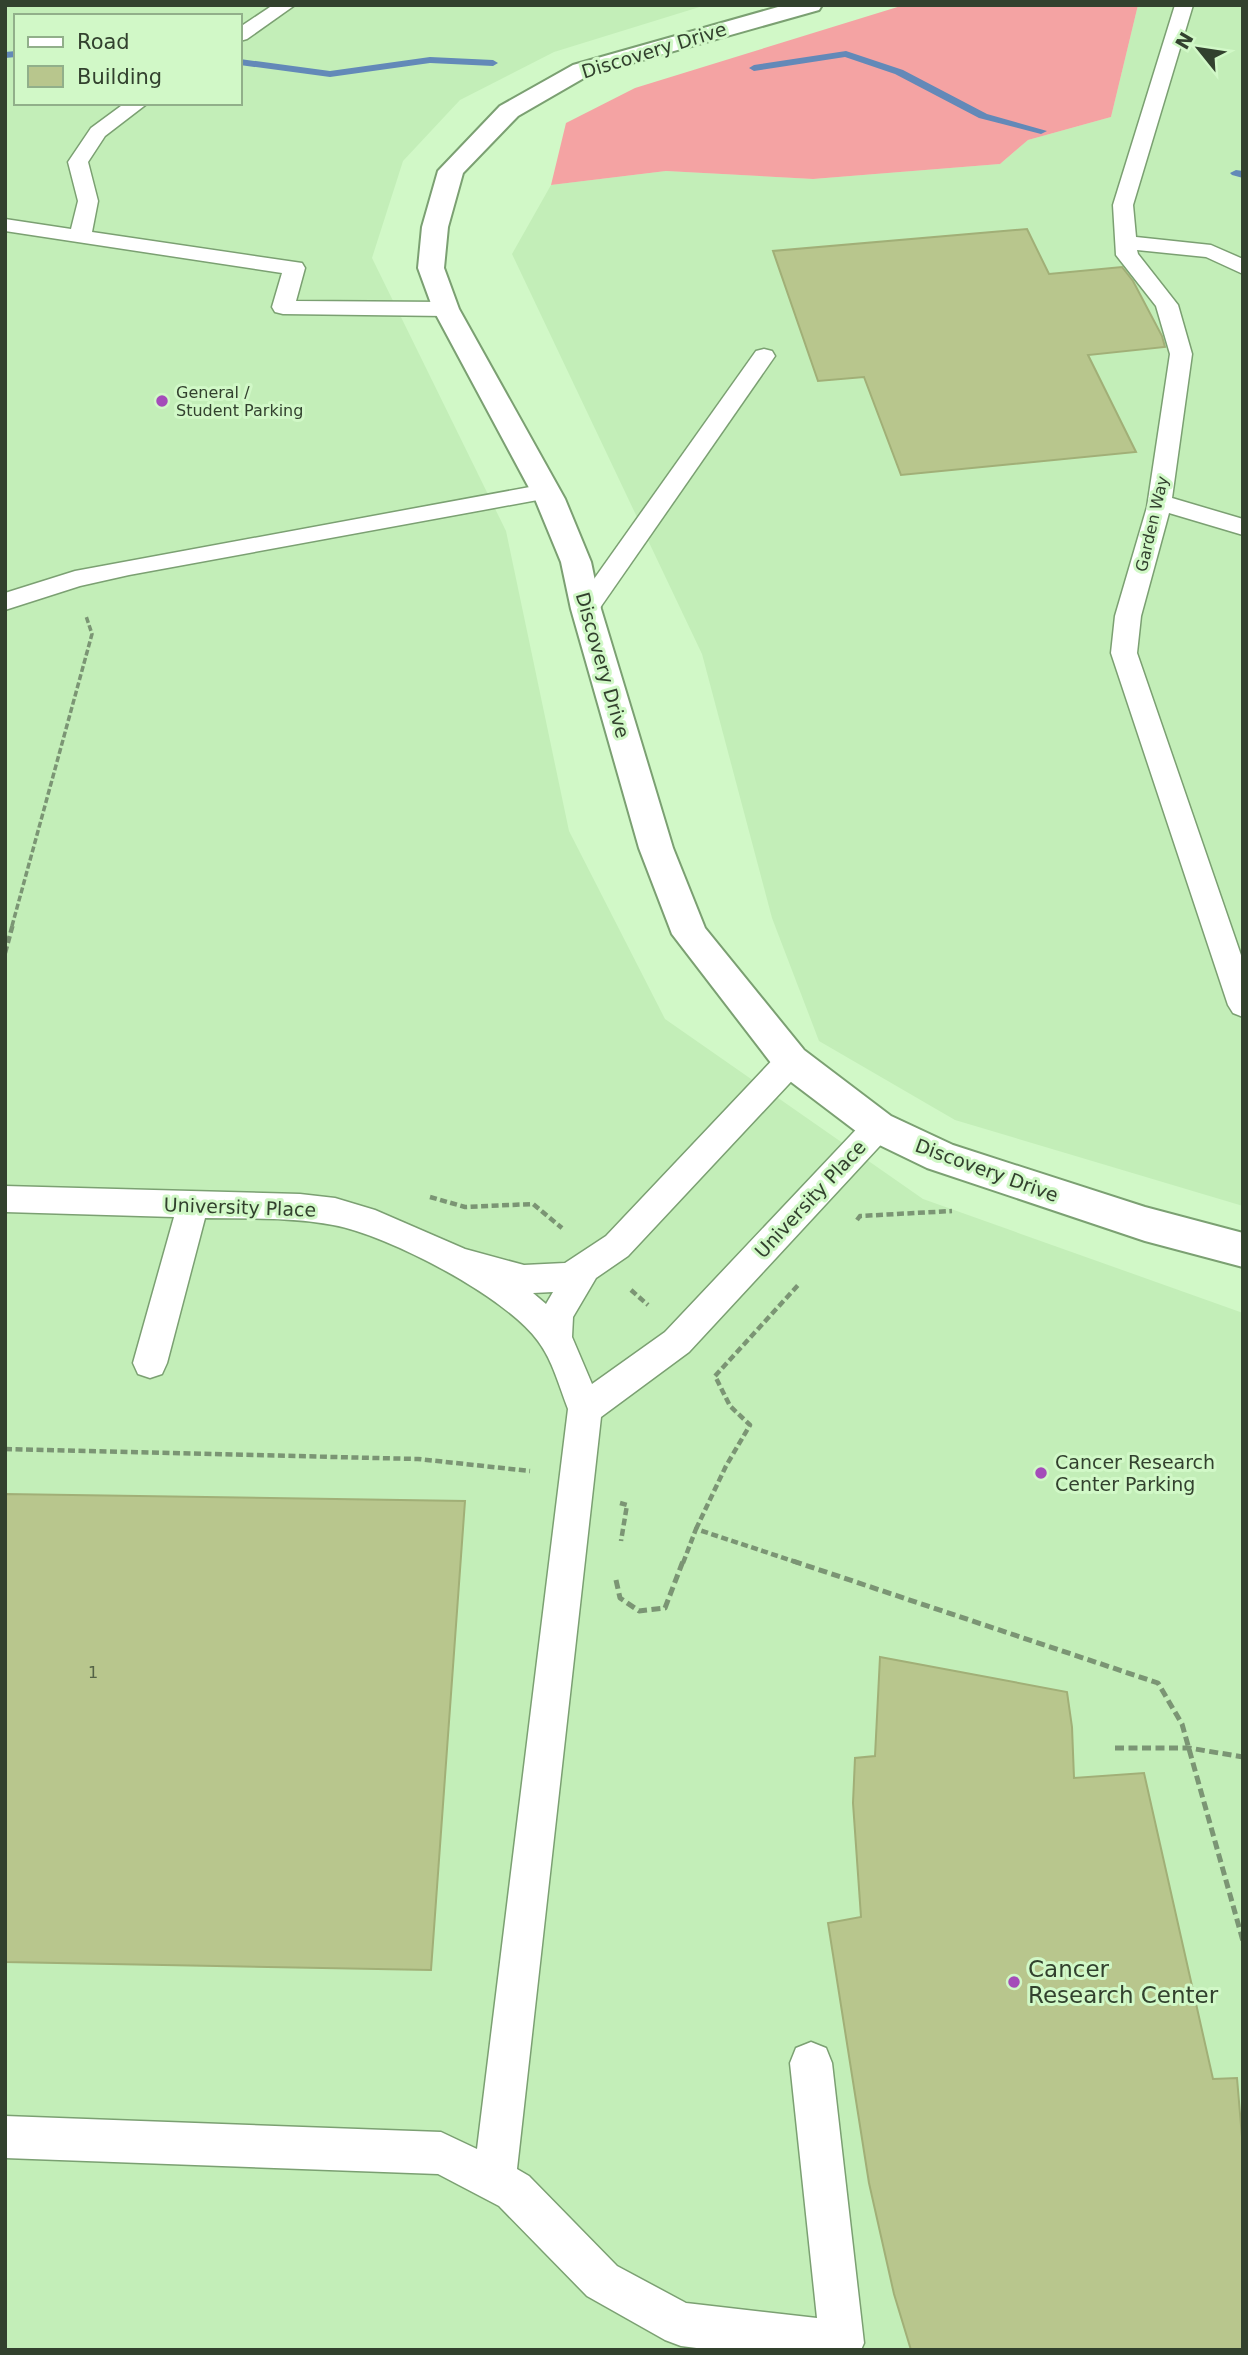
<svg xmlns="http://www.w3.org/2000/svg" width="1248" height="2355" font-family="'DejaVu Sans',sans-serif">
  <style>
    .built { fill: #c3eeb8; fill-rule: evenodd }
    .forest { fill: #f4a3a3 }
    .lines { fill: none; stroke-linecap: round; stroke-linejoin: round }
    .stream { fill: #6389b8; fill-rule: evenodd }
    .building { fill: #b8c68d; stroke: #a1af77; stroke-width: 2 }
    .service-casing { stroke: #7ba072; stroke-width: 3 }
    .minor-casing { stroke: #7ba072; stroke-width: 4 }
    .path-far2 { stroke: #7b9574; stroke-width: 3.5; stroke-dasharray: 6 2.5; stroke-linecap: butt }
    .path-far1 { stroke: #7b9574; stroke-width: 4.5; stroke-dasharray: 7 3.5; stroke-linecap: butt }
    .path { stroke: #7b9574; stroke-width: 5; stroke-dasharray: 9 4.5; stroke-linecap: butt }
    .service { fill: #fff; fill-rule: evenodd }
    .minor { fill: #fff; fill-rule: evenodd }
    .poi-dot { fill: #a44cb9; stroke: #d1f8c7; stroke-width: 2.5 }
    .labels { text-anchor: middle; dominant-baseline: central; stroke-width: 6; stroke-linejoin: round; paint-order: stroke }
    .far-poi-label { font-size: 16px; fill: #32412e; stroke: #d1f8c7; text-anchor: start }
    .far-street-label { font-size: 16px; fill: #32412e; stroke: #d1f8c7 }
    .number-label { font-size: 16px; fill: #546246 }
    .street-label { font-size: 19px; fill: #32412e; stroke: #d1f8c7 }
    .poi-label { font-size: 19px; fill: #32412e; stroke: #d1f8c7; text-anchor: start }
    .near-poi-label { font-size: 23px; fill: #32412e; stroke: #d1f8c7; text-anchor: start }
  </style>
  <rect width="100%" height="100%" fill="#d1f8c7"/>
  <!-- built -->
  <g class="built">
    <path d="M 5,5 L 706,5 L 554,52 L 460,100 L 403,161 L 372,258 L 506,531 L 569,831 L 665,1019 L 923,1199 L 1243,1313 L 1243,2350 L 5,2350 ZM 16,16 L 240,16 L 240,103 L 16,103 Z"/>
    <path d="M 1138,5 L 1243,5 L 1243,1206 L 955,1120 L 819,1041 L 772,918 L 702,654 L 512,254 L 551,185 L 666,171 L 813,179 L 1000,164 L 1028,140 L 1111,117 Z"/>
  </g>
  <!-- forest -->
  <path class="forest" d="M 904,5 L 1138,5 L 1111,117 L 1028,140 L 1000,164 L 813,179 L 666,171 L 551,185 L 566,123 L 635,88 Z"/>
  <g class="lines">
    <!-- stream -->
    <g class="stream">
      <path d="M 16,51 L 16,57 L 5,58 L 5,52 Z"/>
      <path d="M 846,51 L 903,70 L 987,114 L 1047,131 L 1041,134 L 979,118 L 895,74 L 845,57 L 754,71 L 749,68 L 754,65 Z"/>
      <path d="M 430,57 L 493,60 L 498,63 L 493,66 L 430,63 L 330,77 L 240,65 L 240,59 L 330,71 Z"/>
      <path d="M 1236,170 L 1243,171 L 1243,178 L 1232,175 L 1230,173 Z"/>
    </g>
  </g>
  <!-- building -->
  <g class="building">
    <path d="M 1027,229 L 1049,274 L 1122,267 L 1133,281 L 1162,336 L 1165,347 L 1088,355 L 1136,452 L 901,475 L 864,377 L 818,381 L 773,251 Z"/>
    <path d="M 5,1494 L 465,1501 L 431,1970 L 5,1962 Z"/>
    <path d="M 880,1657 L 1067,1692 L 1072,1727 L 1074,1778 L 1144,1773 L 1213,2079 L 1237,2078 L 1243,2149 L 1243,2350 L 911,2350 L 894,2294 L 869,2183 L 828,1923 L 861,1917 L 853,1803 L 855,1758 L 875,1756 Z"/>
  </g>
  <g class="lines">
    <defs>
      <g id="service">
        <path d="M 273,5 L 295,5 L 247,39 L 240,41 L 240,27 Z"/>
        <path d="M 1175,5 L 1193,5 L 1133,205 L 1136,237 L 1211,245 L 1243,259 L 1243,274 L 1206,257 L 1137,250 L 1138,254 L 1178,305 L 1192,354 L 1172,498 L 1243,519 L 1243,535 L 1169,513 L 1141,616 L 1137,653 L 1243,961 L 1243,1017 L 1233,1013 L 1228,1005 L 1111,653 L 1115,616 L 1147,507 L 1170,354 L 1156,306 L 1116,255 L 1113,205 Z"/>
        <path d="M 125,103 L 148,103 L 105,136 L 88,162 L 98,201 L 92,232 L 302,263 L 305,268 L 296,301 L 446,302 L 454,304 L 457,309 L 454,314 L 446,316 L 283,314 L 275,312 L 272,307 L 282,273 L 5,231 L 5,219 L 71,229 L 78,201 L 68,162 L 91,128 Z"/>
        <path d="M 764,349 L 772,351 L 775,356 L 595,615 L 586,617 L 577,615 L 573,609 L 577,603 L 756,351 Z"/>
        <path d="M 546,484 L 554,487 L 558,492 L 554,497 L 129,575 L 80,586 L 5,610 L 5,593 L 75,571 Z"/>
        <path d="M 791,1049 L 802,1052 L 806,1061 L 802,1070 L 628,1256 L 596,1278 L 573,1317 L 572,1337 L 592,1384 L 665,1332 L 867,1118 L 878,1114 L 889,1118 L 893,1127 L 889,1136 L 689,1352 L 601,1417 L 517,2169 L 529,2176 L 617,2266 L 686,2303 L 817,2318 L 790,2063 L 796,2048 L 811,2042 L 826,2048 L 832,2063 L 864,2343 L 861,2350 L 712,2350 L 681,2346 L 665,2340 L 587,2296 L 499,2206 L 438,2174 L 5,2158 L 5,2116 L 441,2132 L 477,2149 L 568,1409 C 559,1386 553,1361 538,1341 C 505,1296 388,1235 333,1225 C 291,1217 248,1219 205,1218 L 167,1363 L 162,1374 L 150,1378 L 138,1374 L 133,1363 L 174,1217 L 5,1212 L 5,1186 L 300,1194 L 335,1198 L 375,1210 L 465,1249 L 524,1265 L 565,1263 L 606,1236 L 780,1052 ZM 553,1292 L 546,1304 L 533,1293 Z"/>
      </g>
      <path id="minor" d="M 785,5 L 822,5 L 819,10 L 589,75 L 518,116 L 463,173 L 448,227 L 444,268 L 459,309 L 565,499 L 591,562 L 601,609 L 673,848 L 705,928 L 804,1050 L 891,1116 L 953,1145 L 1145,1207 L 1243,1233 L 1243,1267 L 1145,1241 L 927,1168 L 865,1138 L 778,1072 L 672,934 L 639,848 L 571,609 L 561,562 L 535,499 L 433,309 L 418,268 L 422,227 L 438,171 L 500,106 L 573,65 Z"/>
    </defs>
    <!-- service casing -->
    <use href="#service" class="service-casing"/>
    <!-- minor casing -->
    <use href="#minor" class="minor-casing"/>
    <!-- path-far2 -->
    <path class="path-far2" d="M 12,926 L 92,634 L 86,616"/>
    <!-- path-far1 -->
    <g class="path-far1">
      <path d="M 5,953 L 13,924"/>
      <path d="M 430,1197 L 465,1207 L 533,1204 L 562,1228"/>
      <path d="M 857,1220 L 860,1216 L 952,1211"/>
      <path d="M 631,1290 L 648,1305"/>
      <path d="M 5,1449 L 418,1459 L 530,1471"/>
      <path d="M 620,1503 L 627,1505 L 621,1541"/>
      <path d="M 696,1529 L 726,1466 L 750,1425 L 730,1406 L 715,1376 L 800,1283"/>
      <path d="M 683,1563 L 696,1529 L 799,1563"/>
    </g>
    <!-- path -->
    <g class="path">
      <path d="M 793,1561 L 1158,1683 L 1182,1724 L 1243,1941"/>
      <path d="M 616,1580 L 620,1598 L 639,1611 L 665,1608 L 683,1561"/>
      <path d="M 1115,1748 L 1189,1748 L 1243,1757"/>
    </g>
    <!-- service -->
    <use href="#service" class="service"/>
    <!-- minor -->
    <use href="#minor" class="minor"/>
  </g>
  <!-- markers -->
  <g class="poi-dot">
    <circle cx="162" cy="401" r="7"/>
    <circle cx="1041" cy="1473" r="7"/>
    <circle cx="1014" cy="1982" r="7"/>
  </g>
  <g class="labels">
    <!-- far-poi labels -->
    <g class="far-poi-label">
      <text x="176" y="392">General /<tspan x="176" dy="18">Student Parking</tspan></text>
    </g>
    <!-- far-street labels -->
    <g class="far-street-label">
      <text transform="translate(1152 524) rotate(-77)">Garden Way</text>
    </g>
    <!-- number labels -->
    <g class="number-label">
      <text x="93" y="1672">1</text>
    </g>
    <!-- street labels -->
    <g class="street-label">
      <text transform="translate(654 50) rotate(-17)">Discovery Drive</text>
      <text transform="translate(603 665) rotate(74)">Discovery Drive</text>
      <text transform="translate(987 1170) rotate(20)">Discovery Drive</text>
      <text transform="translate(810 1199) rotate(-47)">University Place</text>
      <text transform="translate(240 1207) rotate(2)">University Place</text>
    </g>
    <!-- poi labels -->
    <g class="poi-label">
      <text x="1055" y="1462">Cancer Research<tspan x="1055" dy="22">Center Parking</tspan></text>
    </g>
    <!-- near-poi labels -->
    <g class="near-poi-label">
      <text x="1028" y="1969">Cancer<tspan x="1028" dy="26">Research Center</tspan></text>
    </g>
  </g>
  <!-- border -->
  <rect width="1248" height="2355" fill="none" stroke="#32412e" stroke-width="14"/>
  <!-- legend -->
  <rect x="14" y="14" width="228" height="91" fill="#d1f8c7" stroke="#91af8a" stroke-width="2"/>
  <rect x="28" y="37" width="35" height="10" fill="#ffffff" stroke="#91af8a" stroke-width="2"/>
  <text x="77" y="49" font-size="21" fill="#32412e">Road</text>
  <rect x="28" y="66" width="35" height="21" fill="#b8c68d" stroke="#91af8a" stroke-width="2"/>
  <text x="77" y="84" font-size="21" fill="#32412e">Building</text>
  <!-- north arrow -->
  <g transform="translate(1199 49) rotate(300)" stroke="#d1f8c7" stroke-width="5" paint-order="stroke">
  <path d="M0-5L12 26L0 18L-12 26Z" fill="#32412e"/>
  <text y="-10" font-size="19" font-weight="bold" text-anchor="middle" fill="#32412e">N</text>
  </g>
</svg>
